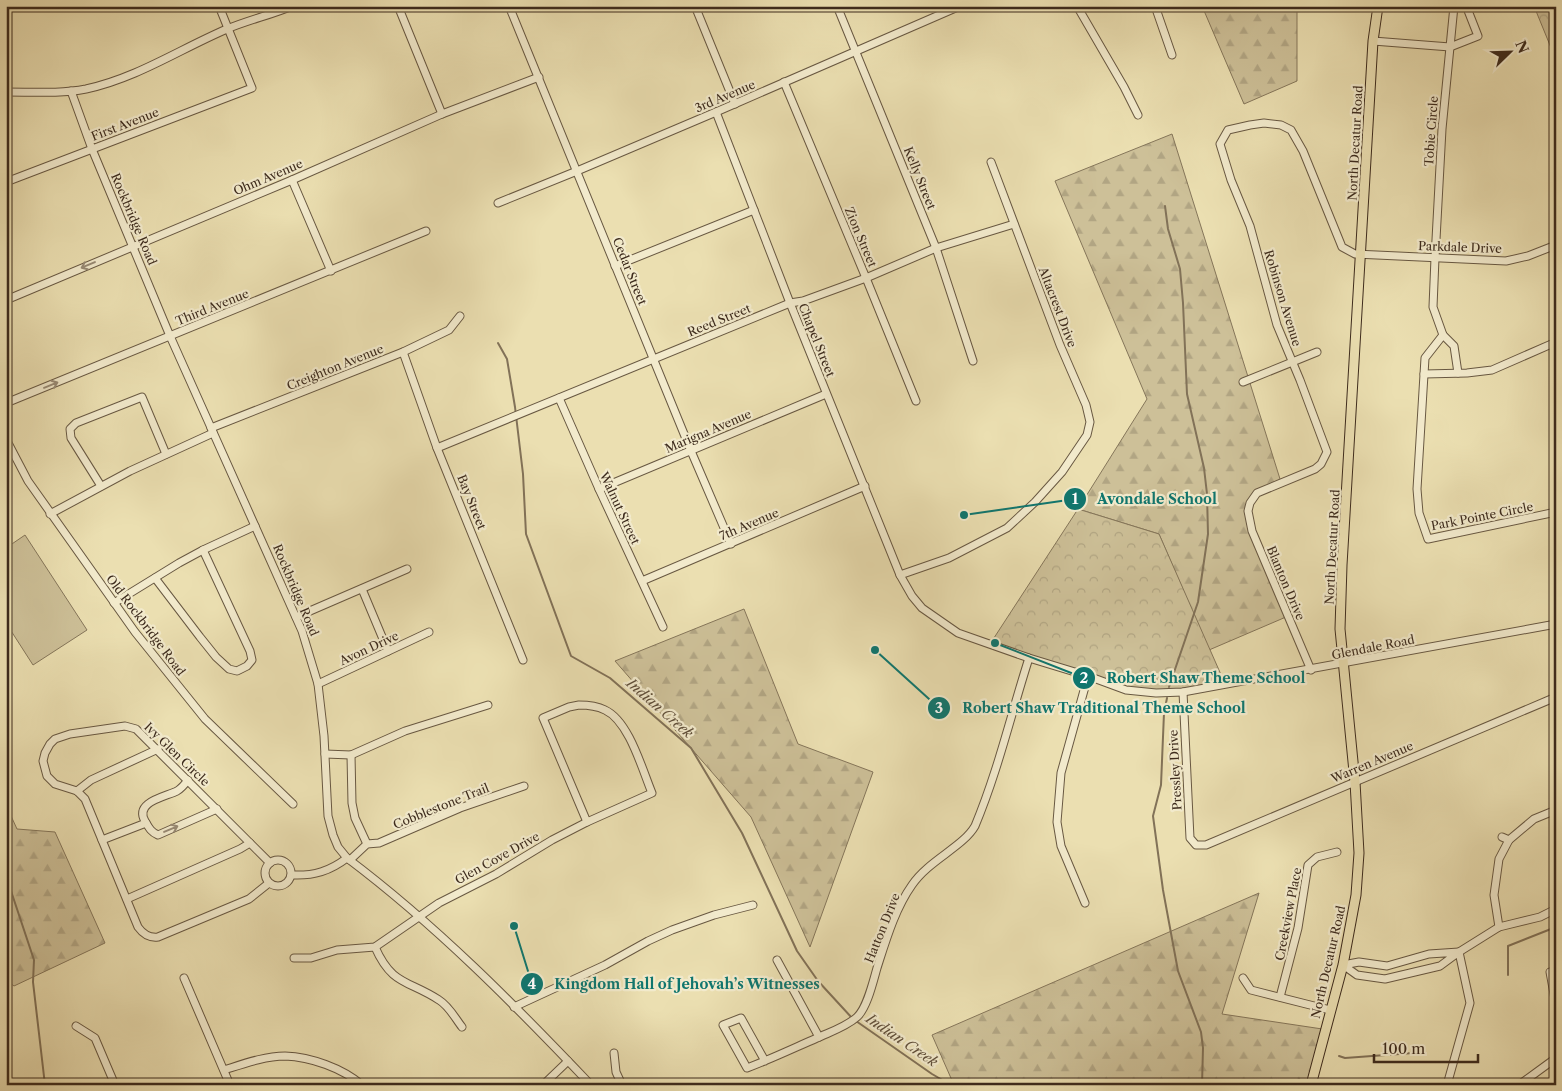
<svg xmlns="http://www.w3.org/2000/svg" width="1562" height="1091" font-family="'Libre Caslon Text',serif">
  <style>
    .forest { fill: url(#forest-firs); stroke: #85765a }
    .park { fill: url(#park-crowns); stroke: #85765a }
    .garden { fill: #cdc098; stroke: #85765a }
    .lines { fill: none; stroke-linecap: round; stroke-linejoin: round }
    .stream { stroke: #827258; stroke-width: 2 }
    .minor-casing { stroke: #685842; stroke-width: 9 }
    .major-casing { stroke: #3d2b1d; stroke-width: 11 }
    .minor { stroke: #f2eacc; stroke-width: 7 }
    .major { stroke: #ebdfb1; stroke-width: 9 }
    .oneway { stroke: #988a74 }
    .labels { text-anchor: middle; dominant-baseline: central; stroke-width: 4.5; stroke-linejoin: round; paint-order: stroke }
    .street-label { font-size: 12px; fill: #3d2b1d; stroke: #f2eacc }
    .water-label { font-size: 14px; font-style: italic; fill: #604f3a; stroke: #f2eacc }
    .leader { fill: none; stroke: #0f766e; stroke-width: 2 }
    .callout-dot { fill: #0f766e; stroke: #f2eacc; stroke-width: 2 }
    .mark-label { font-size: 15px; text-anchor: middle; font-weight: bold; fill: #fff }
    .callout-label { font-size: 14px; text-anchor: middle; font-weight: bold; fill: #0f766e; stroke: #f2eacc; stroke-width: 4.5; stroke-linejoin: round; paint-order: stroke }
  </style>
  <defs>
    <pattern id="forest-firs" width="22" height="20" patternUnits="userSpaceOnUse" patternTransform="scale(1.25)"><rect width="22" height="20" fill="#cdc098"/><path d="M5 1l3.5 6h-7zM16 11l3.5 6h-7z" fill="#b1a583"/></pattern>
    <pattern id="park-crowns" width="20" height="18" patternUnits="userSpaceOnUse" patternTransform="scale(1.25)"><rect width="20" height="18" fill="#cdc098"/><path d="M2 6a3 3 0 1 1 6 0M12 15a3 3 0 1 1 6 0" fill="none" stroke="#b1a583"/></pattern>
  </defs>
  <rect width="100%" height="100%" fill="#ebdfb1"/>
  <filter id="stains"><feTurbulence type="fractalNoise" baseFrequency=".004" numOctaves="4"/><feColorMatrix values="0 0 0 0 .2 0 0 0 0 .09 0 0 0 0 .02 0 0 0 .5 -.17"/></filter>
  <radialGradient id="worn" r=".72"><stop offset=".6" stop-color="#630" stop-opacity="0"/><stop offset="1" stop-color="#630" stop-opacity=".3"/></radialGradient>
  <!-- forest -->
  <g class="forest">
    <path d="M 1202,6 L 1297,6 L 1297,81 L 1244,104 Z"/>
    <path d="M 1172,134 L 1280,479 L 1253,498 L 1250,524 L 1286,617 L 1209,650 L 1159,534 L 1078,509 L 1147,399 L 1055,181 Z"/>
    <path d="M 744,609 L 798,744 L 873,772 L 810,947 L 751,817 L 615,661 Z"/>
    <path d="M 6,805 L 17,829 L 55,832 L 105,943 L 14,986 L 6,980 Z"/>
    <path d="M 1259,893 L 1222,1014 L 1329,1030 L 1315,1085 L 954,1085 L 932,1035 Z"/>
  </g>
  <!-- park -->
  <g class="park">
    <path d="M 1548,6 L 1556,6 L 1556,60 L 1536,11 Z"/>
    <path d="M 1078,509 L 1159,534 L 1226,686 L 1167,694 L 1119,688 L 990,644 Z"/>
  </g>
  <!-- garden -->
  <path class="garden" d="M 25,535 L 87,630 L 33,665 L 6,623 L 6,548 Z"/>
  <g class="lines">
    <!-- stream -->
    <g class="stream">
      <path d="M 1165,206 L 1168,229 L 1180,269 L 1183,303 L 1187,394 L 1204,468 L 1207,494 L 1208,534 L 1198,602 L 1169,687"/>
      <path d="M 498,343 L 507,359 L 515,407 L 523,474 L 526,534 L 571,656 L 610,678 L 691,748 L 742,833 L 797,951 L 818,981 L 852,1018"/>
      <path d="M 1167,698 L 1164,713 L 1161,785 L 1153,816 L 1163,890 L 1178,971 L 1201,1032 L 1203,1048 L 1202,1085"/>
      <path d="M 6,876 L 34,960 L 33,982 L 45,1085"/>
      <path d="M 1508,975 L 1508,946 L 1556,927"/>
      <path d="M 856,1021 L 932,1074 L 951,1085"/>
      <path d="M 1339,1056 L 1345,1058 L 1413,1053"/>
      <path d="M 1024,1085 L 1031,1083 L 1034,1085"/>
      <path d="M 1293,1085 L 1299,1079"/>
    </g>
    <defs>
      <g id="minor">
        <path d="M 398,6 L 442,114"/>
        <path d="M 509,6 L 691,451 L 731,544"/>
        <path d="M 695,6 L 735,104"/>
        <path d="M 837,6 L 936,248 L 973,361"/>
        <path d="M 1077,6 L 1124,87 L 1138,115"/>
        <path d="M 1155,6 L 1172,55"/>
        <path d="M 1454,6 L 1442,129 L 1435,258 L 1433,307 L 1443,335 L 1425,358 L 1417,489 L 1419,513 L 1428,539 L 1556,512"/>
        <path d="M 1373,41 L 1450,47 L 1478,36 L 1467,8 L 1465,6"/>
        <path d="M 784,82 L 866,278 L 916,401"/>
        <path d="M 71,91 L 92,149 L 170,336 L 302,631 L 318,684 L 324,736 L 328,816 L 333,835 L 338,847 L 347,858 C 436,925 514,1004 591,1085"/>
        <path d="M 6,92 C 33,92 60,94 86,89 C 137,78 180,49 227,29 C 248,20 271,15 292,6"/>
        <path d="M 716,112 L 790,303 L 900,575 L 912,596 L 922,608 L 958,633 L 1029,658 L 1088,676 L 1126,690 L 1156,693 L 1183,692 L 1556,624"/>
        <path d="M 292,180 L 331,271"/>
        <path d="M 6,182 L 252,88 L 219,6"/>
        <path d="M 498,203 L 577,171 L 716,112 L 960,6"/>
        <path d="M 615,266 L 754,210"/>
        <path d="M 6,300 L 292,180 L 442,114 L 539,77"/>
        <path d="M 1443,335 L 1454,346 L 1458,373"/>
        <path d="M 403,352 L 437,448 L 523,660"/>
        <path d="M 1424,374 L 1467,373 L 1492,370 L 1556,342"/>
        <path d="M 1243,382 L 1317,352"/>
        <path d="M 559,398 L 599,489 L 663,627"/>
        <path d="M 6,403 L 426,231"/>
        <path d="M 211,428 L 403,352 L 449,330 L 460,316"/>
        <path d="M 6,439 L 28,481 L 135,632 L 205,719 L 293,804"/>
        <path d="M 437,448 L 790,303 L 803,301 L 866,278 L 936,248 L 1014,224"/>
        <path d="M 101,486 L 71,438 L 70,429 L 76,423 L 142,397 L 166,454"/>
        <path d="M 599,489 L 826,394"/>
        <path d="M 50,514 L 130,471 L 213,433"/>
        <path d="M 900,575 L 949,558 L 1007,528 L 1035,502 L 1062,472 L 1087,435 L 1090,422 L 1086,405 L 1060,345 L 991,162"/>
        <path d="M 155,578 L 200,637 L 216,657 L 229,669 L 237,671 L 247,666 L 252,660 L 250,651 L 203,550"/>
        <path d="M 642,581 L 865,486"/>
        <path d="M 362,589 L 388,651"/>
        <path d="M 114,603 L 179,563 L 203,550 L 255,526"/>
        <path d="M 296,617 L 407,569"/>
        <path d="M 1311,670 L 1252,531 L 1248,511 L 1250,503 L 1257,493 L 1315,469 L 1321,464 L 1327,452 L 1300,380 L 1277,325 L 1250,226 L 1231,180 L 1220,144 L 1228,130 L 1250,125 L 1264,123 L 1281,125 L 1291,130 L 1303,151 L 1340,242 L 1342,247 L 1355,254 L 1506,261 L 1528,256 L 1556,245"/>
        <path d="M 318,684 L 429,632"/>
        <path d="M 1183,692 L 1190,838 L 1196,845 L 1206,845 L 1556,697"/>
        <path d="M 579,705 C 588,705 597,706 605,710 C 629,721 642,769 652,793 L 587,822 L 543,718 L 569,707 Z"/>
        <path d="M 325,754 L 351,755 L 405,731 L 488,705"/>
        <path d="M 351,755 L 352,803 L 355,818 L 367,844"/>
        <path d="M 188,780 C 185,784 182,788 177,791 C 165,797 134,802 145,821 C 149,828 151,832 158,835 L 217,809"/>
        <path d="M 77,791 L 91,780 L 158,749"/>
        <path d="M 1502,837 L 1509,840"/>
        <path d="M 102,840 L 146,823"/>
        <circle cx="278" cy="873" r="13"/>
        <path d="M 350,860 L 367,844 L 379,843 L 460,808 L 524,786"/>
        <path d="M 292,875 C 314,876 330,871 347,858"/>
        <path d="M 269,883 L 249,899 L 158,937 C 150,938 143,934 138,927 L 85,799 L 77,791 L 55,784 L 47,776 L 43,761 L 45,753 L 50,744 L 55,739 L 70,734 L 125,726 L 136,729 L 270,863"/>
        <path d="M 127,899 L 240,849 L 250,843"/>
        <path d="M 1085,903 L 1061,846 L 1057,822 L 1061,773 L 1088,676"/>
        <path d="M 1499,927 L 1494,895 L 1499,859 L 1509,840 L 1534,819 L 1556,810"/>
        <path d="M 375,947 C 392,986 409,980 439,1000 C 449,1006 455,1018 462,1027"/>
        <path d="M 1459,952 L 1440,966 L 1385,979 L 1357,975 L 1343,965 L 1359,962 L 1387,966 L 1429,954 Z"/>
        <path d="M 294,958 L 311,958 L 337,950 L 375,947 L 439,903 L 496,874 L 552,840 L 587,822"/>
        <path d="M 777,960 L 819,1037"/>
        <path d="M 1550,972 L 1556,1005"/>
        <path d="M 184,978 L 230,1085"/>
        <path d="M 1243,978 L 1251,990 L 1330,1010"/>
        <path d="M 1280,997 L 1298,928 L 1308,865 L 1317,857 L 1337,852"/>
        <path d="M 514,1007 L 605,965 L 648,941 L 672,930 L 714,915 L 753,905"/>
        <path d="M 76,1026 L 95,1038 L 115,1085"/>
        <path d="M 614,1053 L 616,1072 L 622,1085"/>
        <path d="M 765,1061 L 741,1018 L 723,1025 L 747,1068 C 771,1059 794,1048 817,1038 C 830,1032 846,1027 857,1017 C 867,1008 873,982 877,968 C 886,940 895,909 912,885 C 929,860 963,847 975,826 C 998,771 1011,714 1029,658"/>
        <path d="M 224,1070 C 243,1064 265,1056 285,1056 C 311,1057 342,1068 362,1085"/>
        <path d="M 543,1085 L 568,1061"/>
        <path d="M 1447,1085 L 1470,1003 L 1459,952 L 1499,927 L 1540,917 L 1556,909"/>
        <path d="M 1519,1085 L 1556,1058"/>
      </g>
      <path id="major" d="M 1311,1085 L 1343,965 L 1356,895 L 1359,853 L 1355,782 L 1340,629 L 1342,565 L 1373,41 L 1378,6"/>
    </defs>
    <!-- minor casing -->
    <use href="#minor" class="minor-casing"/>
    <!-- major casing -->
    <use href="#major" class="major-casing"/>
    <!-- minor -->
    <use href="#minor" class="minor"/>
    <!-- major -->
    <use href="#major" class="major"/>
  </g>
  <!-- one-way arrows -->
  <defs><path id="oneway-shaft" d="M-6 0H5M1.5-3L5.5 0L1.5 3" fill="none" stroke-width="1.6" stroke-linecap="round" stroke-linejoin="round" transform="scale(1.25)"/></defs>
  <g class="oneway">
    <use href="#oneway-shaft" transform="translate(88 265) rotate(157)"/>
    <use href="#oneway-shaft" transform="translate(51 385) rotate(-22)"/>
    <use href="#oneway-shaft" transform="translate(171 829) rotate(-23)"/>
  </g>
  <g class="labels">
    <!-- street labels -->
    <g class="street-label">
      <text transform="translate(725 96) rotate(-23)">3rd Avenue</text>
      <text transform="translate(125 124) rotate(-21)">First Avenue</text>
      <text transform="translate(1431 131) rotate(-86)">Tobie Circle</text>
      <text transform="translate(1355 143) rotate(-87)">North Decatur Road</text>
      <text transform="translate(268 177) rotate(-23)">Ohm Avenue</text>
      <text transform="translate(920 178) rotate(68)">Kelly Street</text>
      <text transform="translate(134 219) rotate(67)">Rockbridge Road</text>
      <text transform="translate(861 237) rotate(67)">Zion Street</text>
      <text transform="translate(1460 247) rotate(2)">Parkdale Drive</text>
      <text transform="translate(630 271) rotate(68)">Cedar Street</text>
      <text transform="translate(1283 298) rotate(73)">Robinson Avenue</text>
      <text transform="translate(212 307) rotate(-22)">Third Avenue</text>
      <text transform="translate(1058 307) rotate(69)">Altacrest Drive</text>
      <text transform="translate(719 320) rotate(-22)">Reed Street</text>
      <text transform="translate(817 340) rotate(68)">Chapel Street</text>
      <text transform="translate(335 367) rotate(-22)">Creighton Avenue</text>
      <text transform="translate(708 431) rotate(-23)">Marigna Avenue</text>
      <text transform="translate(472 502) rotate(68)">Bay Street</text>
      <text transform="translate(620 508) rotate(65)">Walnut Street</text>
      <text transform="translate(1482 516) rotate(-11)">Park Pointe Circle</text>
      <text transform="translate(749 524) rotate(-23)">7th Avenue</text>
      <text transform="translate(1332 547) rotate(-87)">North Decatur Road</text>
      <text transform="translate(1286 583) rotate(67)">Blanton Drive</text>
      <text transform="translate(296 590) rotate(67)">Rockbridge Road</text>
      <text transform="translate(146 625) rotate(53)">Old Rockbridge Road</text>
      <text transform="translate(1373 647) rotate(-11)">Glendale Road</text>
      <text transform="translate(369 648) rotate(-25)">Avon Drive</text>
      <text transform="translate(177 754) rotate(44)">Ivy Glen Circle</text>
      <text transform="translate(1372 762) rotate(-23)">Warren Avenue</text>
      <text transform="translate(1175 770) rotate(-93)">Pressley Drive</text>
      <text transform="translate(441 806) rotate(-22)">Cobblestone Trail</text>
      <text transform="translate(497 858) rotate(-29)">Glen Cove Drive</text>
      <text transform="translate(1288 914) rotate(-79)">Creekview Place</text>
      <text transform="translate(882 928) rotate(-68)">Hatton Drive</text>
      <text transform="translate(1328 962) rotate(-77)">North Decatur Road</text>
    </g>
    <!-- water labels -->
    <g class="water-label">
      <text transform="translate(660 708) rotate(41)">Indian Creek</text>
      <text transform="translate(902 1040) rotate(34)">Indian Creek</text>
    </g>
  </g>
  <!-- callouts -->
  <path class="leader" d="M964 515L1075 499M995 643L1084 678M875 650L939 708M514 926L532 984"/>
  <g class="callout-dot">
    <circle cx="964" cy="515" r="5"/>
    <circle cx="995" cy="643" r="5"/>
    <circle cx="875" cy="650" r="5"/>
    <circle cx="514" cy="926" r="5"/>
    <circle cx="1075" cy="499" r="12"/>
    <circle cx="1084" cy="678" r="12"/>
    <circle cx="939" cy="708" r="12"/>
    <circle cx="532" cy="984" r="12"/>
  </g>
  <g class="mark-label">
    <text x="1075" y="504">1</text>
    <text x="1084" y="683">2</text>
    <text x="939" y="713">3</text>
    <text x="532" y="989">4</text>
  </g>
  <g class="callout-label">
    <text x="1157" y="504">Avondale School</text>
    <text x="1206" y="683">Robert Shaw Theme School</text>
    <text x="1104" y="713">Robert Shaw Traditional Theme School</text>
    <text x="687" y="989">Kingdom Hall of Jehovah’s Witnesses</text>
  </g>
  <!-- margin -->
  <rect width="1562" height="1091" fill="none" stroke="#ebdfb1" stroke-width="25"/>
  <rect x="8" y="8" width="1547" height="1076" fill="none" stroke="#3d2b1d" stroke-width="2.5"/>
  <rect x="12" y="12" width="1537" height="1066" fill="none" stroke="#3d2b1d"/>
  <!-- north arrow -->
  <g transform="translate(1510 52) rotate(67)" stroke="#f2eacc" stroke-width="4" paint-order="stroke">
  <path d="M0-4L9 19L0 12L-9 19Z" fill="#3d2b1d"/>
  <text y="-8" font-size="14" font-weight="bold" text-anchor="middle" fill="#3d2b1d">N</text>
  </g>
  <!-- scale -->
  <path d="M1374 1054v8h104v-8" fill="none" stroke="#3d2b1d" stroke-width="2.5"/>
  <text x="1382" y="1054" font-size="15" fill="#3d2b1d" stroke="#f2eacc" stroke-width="4" paint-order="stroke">100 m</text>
  <rect width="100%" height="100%" filter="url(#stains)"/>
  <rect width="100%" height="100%" fill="url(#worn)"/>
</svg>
